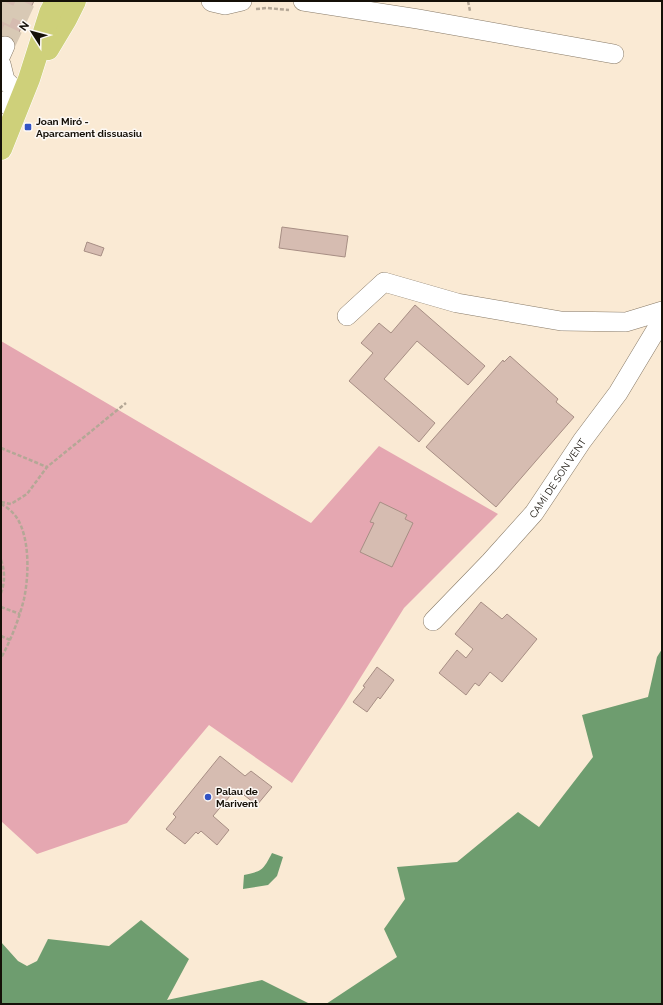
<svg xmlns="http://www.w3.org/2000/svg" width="663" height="1005" font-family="Raleway,sans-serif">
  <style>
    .green { fill: #e5a7b1 }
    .water { fill: #6e9d6f }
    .building { fill: #d6bcb1; stroke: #a78e84 }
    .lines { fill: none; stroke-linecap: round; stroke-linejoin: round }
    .minor-tunnel { stroke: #d8c9b5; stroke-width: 19; stroke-dasharray: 19 10; stroke-linecap: butt }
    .minor-casing { stroke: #887a67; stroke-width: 20 }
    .major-casing { stroke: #fff; stroke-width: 23 }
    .path { stroke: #b4a796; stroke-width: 2.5; stroke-dasharray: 4 2; stroke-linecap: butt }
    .minor { stroke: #fff; stroke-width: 19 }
    .major { stroke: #ced07a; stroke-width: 22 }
    .poi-dot { fill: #3253c4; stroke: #fdf9f5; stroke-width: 1.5 }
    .labels { text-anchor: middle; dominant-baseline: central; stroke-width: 3; stroke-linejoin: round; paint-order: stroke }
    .poi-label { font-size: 10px; font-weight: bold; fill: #151008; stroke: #fdf9f5; text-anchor: start }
    .street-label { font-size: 10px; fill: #151008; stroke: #fdf9f5 }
  </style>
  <rect width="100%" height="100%" fill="#faead4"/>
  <!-- green -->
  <path class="green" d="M 1,341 L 311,523 L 379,446 L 498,514 L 404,608 L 344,704 L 292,783 L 209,725 L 127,823 L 37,854 L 1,821 Z"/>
  <!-- water -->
  <g class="water">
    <path d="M 662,649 L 662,1004 L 326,1004 L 397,957 L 384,929 L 405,899 L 397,867 L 457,862 L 518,812 L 539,827 L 593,757 L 582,715 L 648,697 L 657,657 Z"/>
    <path d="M 272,853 L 283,857 L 277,876 L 268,885 L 243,889 L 244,875 C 263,871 263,870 272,853 Z"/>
    <path d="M 141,920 L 189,959 L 167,1000 L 262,980 L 310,1004 L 1,1004 L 1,942 L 18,961 L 27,966 L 37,961 L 48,939 L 109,946 Z"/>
  </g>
  <!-- building -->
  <g class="building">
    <path d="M 1,1 L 34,1 L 11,49 L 1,45 Z"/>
    <path d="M 282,227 L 348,236 L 345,257 L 279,248 Z"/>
    <path d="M 87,242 L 104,248 L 101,256 L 84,251 Z"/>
    <path d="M 415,305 L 485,366 L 468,385 L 417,341 L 384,379 L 435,423 L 419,442 L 349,381 L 373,353 L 361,343 L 379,323 L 391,333 Z"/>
    <path d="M 510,356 L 558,399 L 556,402 L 574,417 L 496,507 L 426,447 L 503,360 L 504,362 Z"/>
    <path d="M 380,502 L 407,515 L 405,519 L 413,523 L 392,567 L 360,552 L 374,523 L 370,522 Z"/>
    <path d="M 481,602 L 502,619 L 507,614 L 537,639 L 502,682 L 490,672 L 479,686 L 475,683 L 466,695 L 439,673 L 457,650 L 466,658 L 473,649 L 455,634 Z"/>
    <path d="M 377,667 L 394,680 L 380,699 L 378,697 L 367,712 L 353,702 L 365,687 L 363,686 Z"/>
    <path d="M 220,756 L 245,776 L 251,771 L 272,787 L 257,805 L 236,789 L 213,816 L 229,830 L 217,845 L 201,831 L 198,834 L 196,832 L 185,844 L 166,829 L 176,817 L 173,814 Z"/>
  </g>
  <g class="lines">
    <!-- minor-tunnel -->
    <g class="minor-tunnel">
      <path d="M 1,21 L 10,1"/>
      <path d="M 5,46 L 26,1"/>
    </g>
    <defs>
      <g id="minor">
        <path d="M 211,1 L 212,2 L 225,5 L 242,1"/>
        <path d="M 303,1 L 418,19 L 614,54"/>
        <path d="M 1,55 L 5,46"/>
        <path d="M 1,64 L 5,80 L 22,97"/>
        <path d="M 1,101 L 17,111"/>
        <path d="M 347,316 L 384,282 L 457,303 L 561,321 L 626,322 L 662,311"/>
        <path id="s1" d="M 433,621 L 490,562 L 534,513 L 582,441 L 618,393 L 662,320"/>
      </g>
      <g id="major">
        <path d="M 48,49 L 66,19 L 75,1"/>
        <path d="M 1,149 L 29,79 L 50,13 L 56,1"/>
      </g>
    </defs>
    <!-- minor casing -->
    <use href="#minor" class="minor-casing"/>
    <!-- major casing -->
    <use href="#major" class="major-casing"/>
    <!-- path -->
    <g class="path">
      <path d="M 468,1 L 470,11"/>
      <path d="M 256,9 L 267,8 L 289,10"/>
      <path d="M 1,448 L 47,467"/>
      <path d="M 1,502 L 11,504 L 27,494 L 47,467 L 126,403"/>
      <path d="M 1,504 C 7,507 13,512 17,518 C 30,539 29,575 24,599 C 19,619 11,640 1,658"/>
      <path d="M 1,560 C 5,570 5,583 1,593"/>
      <path d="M 1,607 L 20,614"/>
      <path d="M 1,636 L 10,640"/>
    </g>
    <!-- minor -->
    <use href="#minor" class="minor"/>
    <!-- major -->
    <use href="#major" class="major"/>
  </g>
  <!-- markers -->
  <g class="poi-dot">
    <rect x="24" y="123" width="8" height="8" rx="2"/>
    <circle cx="208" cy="797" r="4"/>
  </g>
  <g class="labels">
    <!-- poi labels -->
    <g class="poi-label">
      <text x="36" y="121">Joan Miró -<tspan x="36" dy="12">Aparcament dissuasiu</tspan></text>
      <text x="216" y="791">Palau de<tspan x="216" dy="12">Marivent</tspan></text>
    </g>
    <!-- street labels -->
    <g class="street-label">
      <text stroke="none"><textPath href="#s1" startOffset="190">CAMÍ DE SON VENT</textPath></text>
    </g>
  </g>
  <!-- border -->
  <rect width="663" height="1005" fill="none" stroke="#151008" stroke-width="4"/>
  <!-- north arrow -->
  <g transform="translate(32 32) rotate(306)" stroke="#fdf9f5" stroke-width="3" paint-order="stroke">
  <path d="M0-3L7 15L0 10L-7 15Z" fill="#151008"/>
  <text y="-6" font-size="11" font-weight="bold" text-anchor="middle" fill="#151008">N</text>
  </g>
</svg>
